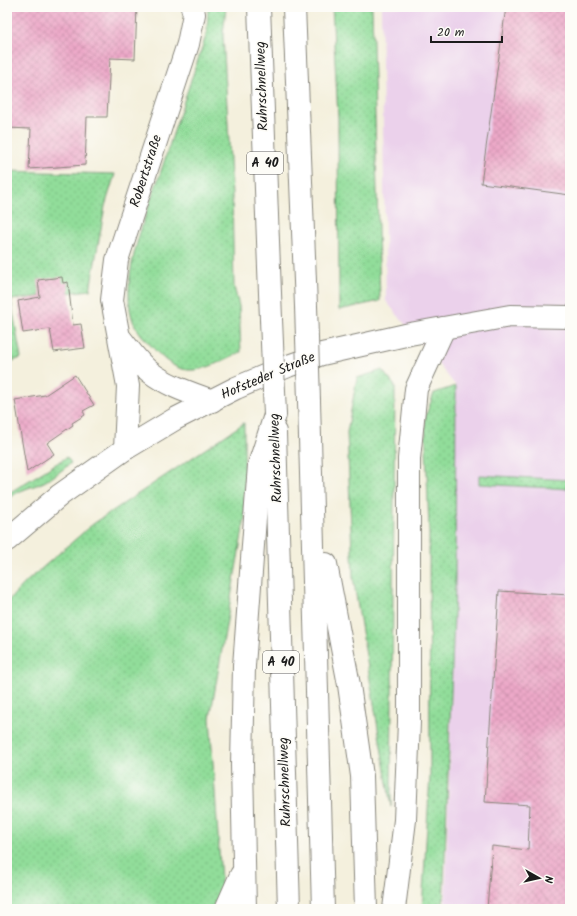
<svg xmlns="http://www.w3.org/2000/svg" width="577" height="916" font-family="Kalam,sans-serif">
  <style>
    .built { fill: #ebd1eb }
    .grass { fill: url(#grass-dots); stroke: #567c5b }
    .building { fill: url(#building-cross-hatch) }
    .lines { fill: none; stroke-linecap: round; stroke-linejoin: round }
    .street-casing { stroke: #88867c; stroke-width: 24 }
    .secondary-casing { stroke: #88867c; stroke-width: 24 }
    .highway-casing { stroke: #88867c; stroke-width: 24 }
    .street { stroke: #fff; stroke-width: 22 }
    .secondary { stroke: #fff; stroke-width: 22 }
    .highway { stroke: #fff; stroke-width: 22 }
    .highway-bridge-casing { stroke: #88867c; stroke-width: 24; stroke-linecap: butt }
    .highway-bridge { stroke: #fff; stroke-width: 22 }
    .labels { text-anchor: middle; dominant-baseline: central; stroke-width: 3.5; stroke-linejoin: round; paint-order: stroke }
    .shield { fill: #fdfcf7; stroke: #605f5e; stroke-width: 1 }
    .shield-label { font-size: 13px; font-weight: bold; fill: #1c1c1c }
    .street-label { font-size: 14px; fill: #1c1c1c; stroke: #fdfcf7 }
  </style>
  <defs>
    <pattern id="grass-dots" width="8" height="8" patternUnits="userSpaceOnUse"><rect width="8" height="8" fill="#91dd9a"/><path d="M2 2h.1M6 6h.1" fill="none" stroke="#7cbd84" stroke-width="1.8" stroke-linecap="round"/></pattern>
    <pattern id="building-cross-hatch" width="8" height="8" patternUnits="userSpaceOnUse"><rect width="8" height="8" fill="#eca8c8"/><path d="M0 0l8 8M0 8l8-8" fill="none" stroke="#ca90ab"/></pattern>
  </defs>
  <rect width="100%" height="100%" fill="#fdfcf7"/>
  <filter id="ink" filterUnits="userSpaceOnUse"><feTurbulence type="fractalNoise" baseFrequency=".025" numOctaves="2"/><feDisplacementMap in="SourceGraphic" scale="8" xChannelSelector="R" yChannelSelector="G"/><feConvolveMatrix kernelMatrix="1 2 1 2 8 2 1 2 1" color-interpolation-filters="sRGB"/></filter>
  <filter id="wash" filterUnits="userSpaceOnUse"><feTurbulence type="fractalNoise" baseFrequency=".012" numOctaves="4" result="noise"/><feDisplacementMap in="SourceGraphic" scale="16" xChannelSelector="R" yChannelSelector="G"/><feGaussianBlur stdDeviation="0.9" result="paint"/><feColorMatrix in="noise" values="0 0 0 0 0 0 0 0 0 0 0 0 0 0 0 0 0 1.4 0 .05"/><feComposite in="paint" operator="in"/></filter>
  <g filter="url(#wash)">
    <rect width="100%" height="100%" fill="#f4f0dd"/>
    <!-- built -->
    <path class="built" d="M 381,7 L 570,7 L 570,909 L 445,909 L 455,587 L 456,386 L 386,301 Z"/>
    <!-- grass -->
    <g class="grass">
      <path d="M 208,7 L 226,7 L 223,35 L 232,195 L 234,287 L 239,306 L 241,352 C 206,368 186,384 155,350 C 147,341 135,330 132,318 C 119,274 149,208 163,165 C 177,121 192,77 207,33 Z"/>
      <path d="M 332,7 L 372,7 L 380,301 L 339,310 L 338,117 Z"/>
      <path d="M 7,171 L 115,174 L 105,206 L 90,290 L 11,300 L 21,358 L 7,363 Z"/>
      <path d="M 382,370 L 395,386 L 391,807 L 353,577 L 347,432 L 357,378 Z"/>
      <path d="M 456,386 L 455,587 L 443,909 L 422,909 L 430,775 L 429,531 L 425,418 L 434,393 Z"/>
      <path d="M 244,423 L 245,517 L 210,718 L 223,909 L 7,909 L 7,602 L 26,582 L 93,524 Z"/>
      <path d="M 67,457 L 71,463 C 62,470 54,477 44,482 C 31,488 19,489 7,500 L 7,494 Z"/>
      <path d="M 479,475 L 570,480 L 570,489 L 479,484 Z"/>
    </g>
    <g id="blocks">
      <!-- building -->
      <g class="building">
        <path d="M 7,7 L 137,7 L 135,59 L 110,58 L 107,117 L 87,117 L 85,165 L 29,169 L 31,129 L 7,128 Z"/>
        <path d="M 506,7 L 570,7 L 570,195 L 481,183 Z"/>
        <path d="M 62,277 L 63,283 L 68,282 L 73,325 L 81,324 L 85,348 L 54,352 L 50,329 L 23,333 L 18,301 L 40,297 L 38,280 Z"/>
        <path d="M 75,375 L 94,405 L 83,411 L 85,415 L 72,423 L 73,425 L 47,443 L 54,454 L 27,472 L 15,400 L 45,395 Z"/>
        <path d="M 499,591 L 570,595 L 570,909 L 487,909 L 492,846 L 528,850 L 530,805 L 485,802 Z"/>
      </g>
    </g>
  </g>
  <g filter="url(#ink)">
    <use href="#blocks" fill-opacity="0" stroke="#88867c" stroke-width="1"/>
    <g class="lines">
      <defs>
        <g id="street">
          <path d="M 121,339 C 130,350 138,363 150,372 C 168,386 191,393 212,401"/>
          <path d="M 125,449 L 128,386 L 112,300 L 117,260 L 188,44 L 194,14 L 192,7"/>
        </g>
        <path id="secondary" d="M 7,540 L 60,495 L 125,449 L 175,419 L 236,388 L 288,366 L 322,354 L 410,334 L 510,316 L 570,317"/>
        <g id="highway">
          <path d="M 259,7 L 271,319"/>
          <path d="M 294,7 L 306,306"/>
          <path d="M 309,401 L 323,909"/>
          <path d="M 275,432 L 289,909"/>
          <path d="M 326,564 L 349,685 L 362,776 L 366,909"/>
          <path d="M 226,909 L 241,875"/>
          <path d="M 245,909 L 242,765 L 244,666 L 259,465 L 275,415"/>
          <path d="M 394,909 L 405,820 L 409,722 L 409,459 L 416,389 L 444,328"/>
        </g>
      </defs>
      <!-- street casing -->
      <use href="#street" class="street-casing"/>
      <!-- secondary casing -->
      <use href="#secondary" class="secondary-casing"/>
      <!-- highway casing -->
      <use href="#highway" class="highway-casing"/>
      <!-- street -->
      <use href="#street" class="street"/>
      <!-- secondary -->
      <use href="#secondary" class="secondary"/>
      <!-- highway -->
      <use href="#highway" class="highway"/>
      <defs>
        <g id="highway-bridge">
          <path d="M 306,306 L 309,401"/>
          <path d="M 271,319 L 275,415"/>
        </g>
      </defs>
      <!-- highway-bridge casing -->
      <use href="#highway-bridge" class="highway-bridge-casing"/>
      <!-- highway-bridge -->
      <use href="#highway-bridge" class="highway-bridge"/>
    </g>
  </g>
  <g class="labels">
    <!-- shield labels -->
    <g class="shield">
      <rect x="247" y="152" width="36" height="22" rx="3"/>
      <rect x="263" y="651" width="36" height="22" rx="3"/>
    </g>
    <g class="shield-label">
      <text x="265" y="163">A 40</text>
      <text x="281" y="662">A 40</text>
    </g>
    <!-- street labels -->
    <g class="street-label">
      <text transform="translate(262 86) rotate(-92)">Ruhrschnellweg</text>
      <text transform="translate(146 171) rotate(-72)">Robertstraße</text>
      <text transform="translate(268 376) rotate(-23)">Hofsteder Straße</text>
      <text transform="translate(276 458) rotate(-92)">Ruhrschnellweg</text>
      <text transform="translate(285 782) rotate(-92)">Ruhrschnellweg</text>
    </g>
  </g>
  <!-- margin -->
  <rect width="577" height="916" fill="none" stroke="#fdfcf7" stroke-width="24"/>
  <!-- north arrow -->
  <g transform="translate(539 878) rotate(98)" stroke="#fdfcf7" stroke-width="3" paint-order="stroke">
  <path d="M0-3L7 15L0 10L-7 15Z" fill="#1c1c1c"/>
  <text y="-6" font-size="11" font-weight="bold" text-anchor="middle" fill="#1c1c1c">N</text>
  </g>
  <!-- scale -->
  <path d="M431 36v6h71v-6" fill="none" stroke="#1c1c1c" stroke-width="2"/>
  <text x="437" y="36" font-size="12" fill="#1c1c1c" stroke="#fdfcf7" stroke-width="3" paint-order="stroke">20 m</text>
</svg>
